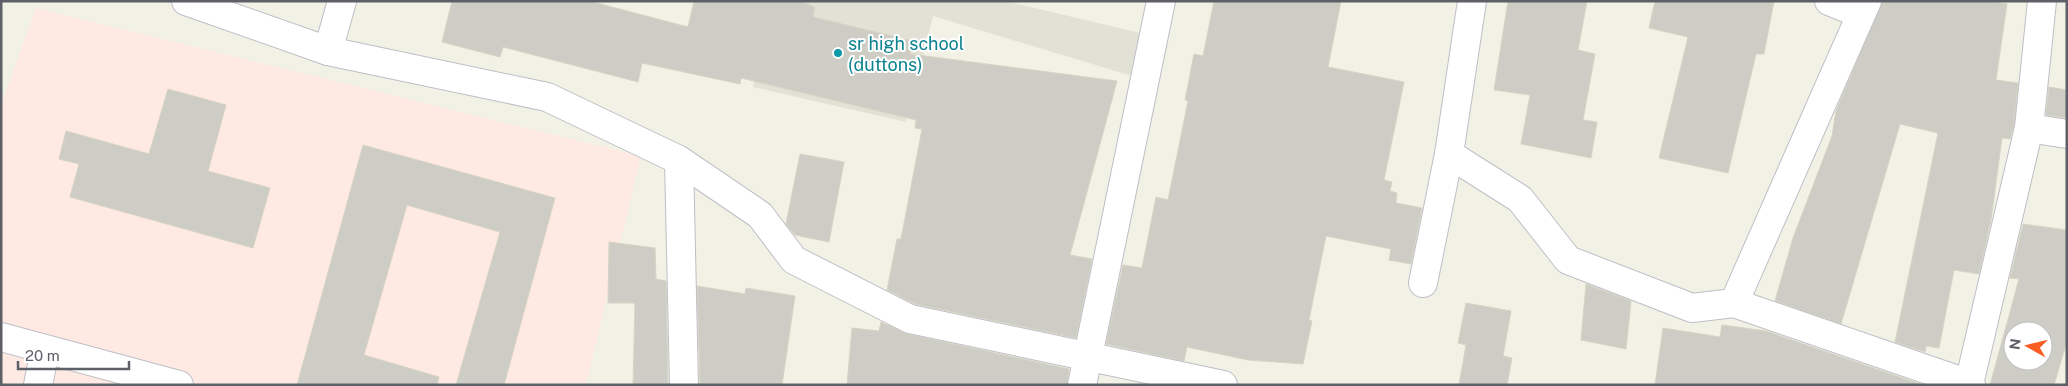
<svg xmlns="http://www.w3.org/2000/svg" width="2068" height="386" font-family="'Public Sans',sans-serif">
  <style>
    .education { fill: #e2e1d5 }
    .medical { fill: #feeae3 }
    .building { fill: #cecdc5; stroke: #d7d4c4; fill-rule: evenodd }
    .lines { fill: none; stroke-linecap: round; stroke-linejoin: round }
    .street-casing { stroke: #bebfc6; stroke-width: 30 }
    .street { stroke: #fff; stroke-width: 28 }
    .culture-dot { fill: #0f9aa8; stroke: #fff; stroke-width: 2 }
    .labels { text-anchor: middle; dominant-baseline: central; stroke-width: 4; stroke-linejoin: round; paint-order: stroke }
    .culture-label { font-size: 18px; fill: #0d838f; stroke: #fff; text-anchor: start }
  </style>
  <rect width="100%" height="100%" fill="#f1f1e6"/>
  <!-- education -->
  <path class="education" d="M 775,1 L 1005,1 L 1144,34 L 1132,76 L 933,16 L 906,122 L 753,87 Z"/>
  <!-- medical -->
  <path class="medical" d="M 36,8 L 641,156 L 586,385 L 1,385 L 1,105 Z"/>
  <!-- building -->
  <g class="building">
    <path d="M 452,1 L 589,1 L 688,27 L 694,1 L 799,1 L 815,7 L 813,17 L 912,41 L 910,54 L 1117,81 L 1070,255 L 1092,259 L 1076,338 L 915,304 L 887,290 L 897,239 L 901,239 L 922,129 L 915,128 L 916,120 L 741,78 L 740,84 L 642,63 L 638,82 L 503,47 L 500,57 L 442,42 Z"/>
    <path d="M 1214,1 L 1341,1 L 1328,67 L 1404,82 L 1384,180 L 1392,182 L 1390,191 L 1397,193 L 1396,203 L 1422,208 L 1411,264 L 1389,260 L 1391,249 L 1326,236 L 1309,320 L 1312,321 L 1303,364 L 1248,360 L 1187,347 L 1184,361 L 1106,344 L 1123,265 L 1142,268 L 1156,197 L 1168,200 L 1188,101 L 1185,100 L 1194,54 L 1203,56 Z"/>
    <path d="M 1508,1 L 1587,1 L 1578,50 L 1595,54 L 1583,120 L 1597,122 L 1591,158 L 1521,144 L 1530,95 L 1494,90 Z"/>
    <path d="M 1655,1 L 1774,1 L 1764,54 L 1756,54 L 1728,173 L 1659,158 L 1688,37 L 1649,28 Z"/>
    <path d="M 1882,1 L 1989,1 L 2007,4 L 1996,80 L 2018,83 L 2014,125 L 2010,139 L 2002,138 L 1991,220 L 1979,274 L 1954,270 L 1939,348 L 1926,346 L 1925,352 L 1895,342 L 1938,133 L 1900,124 L 1841,324 L 1775,301 L 1793,238 L 1832,136 L 1836,111 Z"/>
    <path d="M 2049,87 L 2067,90 L 2067,118 L 2046,115 Z"/>
    <path d="M 168,89 L 226,105 L 208,171 L 270,188 L 253,248 L 70,197 L 79,164 L 59,159 L 66,131 L 149,154 Z"/>
    <path d="M 363,145 L 555,198 L 504,385 L 456,385 L 500,232 L 407,205 L 364,355 L 439,377 L 437,385 L 297,385 Z"/>
    <path d="M 800,154 L 844,162 L 829,242 L 795,235 L 786,224 Z"/>
    <path d="M 2023,224 L 2067,230 L 2067,341 L 2054,385 L 1990,385 L 2019,279 L 2010,278 ZM 2013,331 L 2043,331 L 2043,361 L 2013,361 Z"/>
    <path d="M 609,242 L 655,248 L 656,279 L 666,281 L 668,385 L 633,385 L 635,303 L 608,303 Z"/>
    <path d="M 1586,284 L 1631,301 L 1626,349 L 1581,340 Z"/>
    <path d="M 697,286 L 745,294 L 746,288 L 795,296 L 782,385 L 700,385 Z"/>
    <path d="M 1466,303 L 1511,311 L 1503,356 L 1512,358 L 1507,385 L 1459,385 L 1466,345 L 1458,343 Z"/>
    <path d="M 881,322 L 907,334 L 1069,369 L 1067,385 L 847,385 L 852,328 L 879,331 Z"/>
    <path d="M 1722,325 L 1766,331 L 1923,385 L 1655,385 L 1663,328 L 1720,337 Z"/>
  </g>
  <g class="lines">
    <defs>
      <g id="street">
        <path d="M 186,1 L 328,51 L 547,97 L 679,160 L 760,215 L 794,260 L 910,319 L 1223,385"/>
        <path d="M 1829,1 L 1861,14"/>
        <path d="M 328,51 L 342,1"/>
        <path d="M 2029,128 L 2067,134"/>
        <path d="M 1449,154 L 1520,199 L 1568,260 L 1692,308 L 1734,303 L 1969,384"/>
        <path d="M 679,160 L 684,385"/>
        <path d="M 1423,283 L 1449,154 L 1472,1"/>
        <path d="M 1734,303 L 1867,1"/>
        <path d="M 1,337 L 179,385"/>
        <path d="M 38,385 L 45,350"/>
        <path d="M 1082,385 L 1161,1"/>
        <path d="M 1971,385 L 1969,384 L 2029,128 L 2042,1"/>
      </g>
    </defs>
    <!-- street casing -->
    <use href="#street" class="street-casing"/>
    <!-- street -->
    <use href="#street" class="street"/>
  </g>
  <!-- markers -->
  <circle class="culture-dot" cx="838" cy="53" r="5"/>
  <g class="labels">
    <!-- culture labels -->
    <g class="culture-label">
      <text x="848" y="43">sr high school<tspan x="848" dy="21">(duttons)</tspan></text>
    </g>
  </g>
  <!-- border -->
  <rect width="2068" height="386" fill="none" stroke="#5e6068" stroke-width="5"/>
  <!-- north arrow -->
  <g transform="translate(2028 346) rotate(278)"><circle r="24" fill="#ffffff" stroke="#bfbfc3"/>
  <path d="M0-4L9 19L0 12L-9 19Z" fill="#f95d24"/>
  <text y="-8" font-size="14" font-weight="bold" text-anchor="middle" fill="#5e6068">N</text>
  </g>
  <!-- scale -->
  <path d="M18 361v8h111v-8" fill="none" stroke="#5e6068" stroke-width="2.5"/>
  <text x="25" y="361" font-size="15" fill="#5e6068" stroke="#ffffff" stroke-width="4" paint-order="stroke">20 m</text>
</svg>
